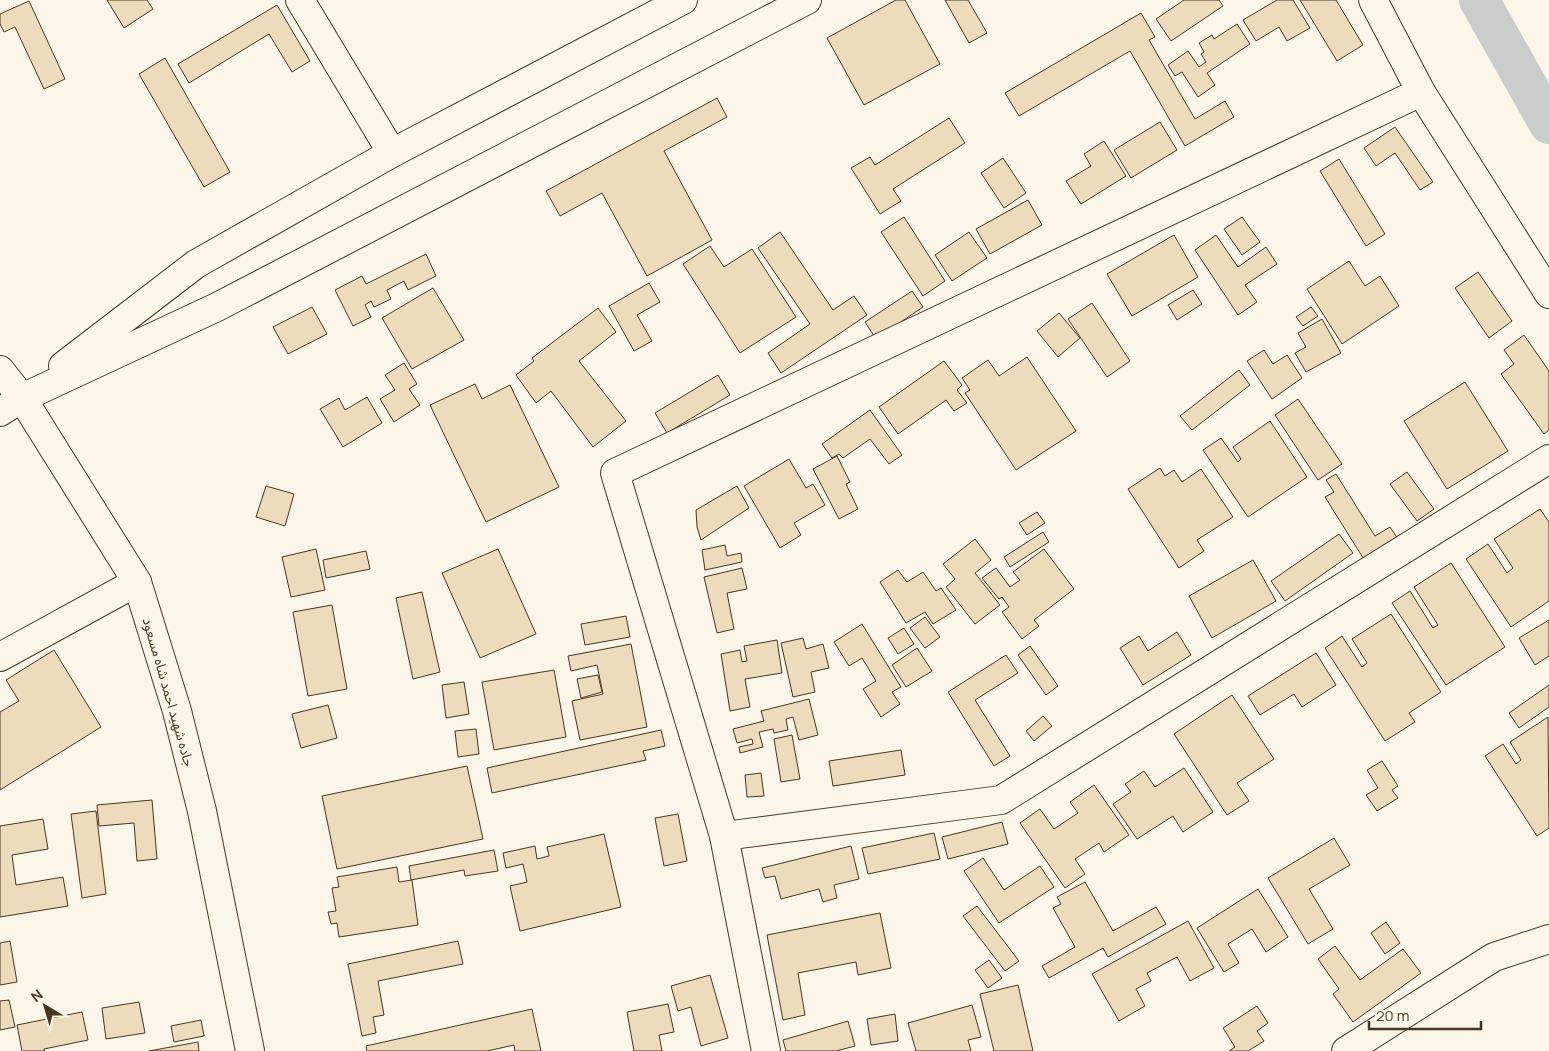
<svg xmlns="http://www.w3.org/2000/svg" width="1549" height="1051" font-family="Manrope,'Noto Sans Arabic',sans-serif">
  <style>
    .lines { fill: none; stroke-linecap: round; stroke-linejoin: round }
    .canal { stroke: #c9cecd; stroke-width: 40 }
    .building { fill: #ecdcbc; stroke: #4a3520 }
    .minor-casing { stroke: #4a3520; stroke-width: 30 }
    .major-casing { stroke: #4a3520; stroke-width: 30 }
    .minor { stroke: #fbf6e9; stroke-width: 28 }
    .major { stroke: #fbf6e9; stroke-width: 28 }
    .labels { text-anchor: middle; dominant-baseline: central; stroke-width: 4; stroke-linejoin: round; paint-order: stroke }
    .street-label { font-size: 14px; fill: #4a3520; stroke: #fbf6e9 }
  </style>
  <rect width="100%" height="100%" fill="#fbf6e9"/>
  <g class="lines">
    <!-- canal -->
    <path class="canal" d="M 1479,0 L 1549,124"/>
  </g>
  <!-- building -->
  <g class="building">
    <path d="M 107,0 L 147,0 L 153,9 L 124,28 Z"/>
    <path d="M 896,0 L 905,0 L 940,64 L 864,105 L 827,38 Z"/>
    <path d="M 945,0 L 968,0 L 987,33 L 969,43 Z"/>
    <path d="M 1184,0 L 1219,0 L 1223,6 L 1171,41 L 1156,19 Z"/>
    <path d="M 1277,0 L 1293,0 L 1310,28 L 1287,41 L 1279,27 L 1256,41 L 1243,20 Z"/>
    <path d="M 1300,0 L 1336,0 L 1363,45 L 1337,61 Z"/>
    <path d="M 29,1 L 65,79 L 44,89 L 15,27 L 4,32 L 0,24 L 0,14 Z"/>
    <path d="M 277,5 L 310,61 L 292,72 L 269,34 L 189,83 L 178,64 Z"/>
    <path d="M 1141,13 L 1155,37 L 1149,40 L 1195,119 L 1225,101 L 1234,117 L 1185,146 L 1130,51 L 1019,116 L 1005,93 Z"/>
    <path d="M 1237,24 L 1250,44 L 1207,73 L 1215,85 L 1198,97 L 1182,72 L 1175,76 L 1168,65 L 1188,51 L 1199,67 L 1206,62 L 1201,54 L 1204,52 L 1199,43 L 1212,35 L 1214,39 Z"/>
    <path d="M 165,58 L 230,172 L 204,187 L 139,74 Z"/>
    <path d="M 717,98 L 727,117 L 664,151 L 712,240 L 647,276 L 602,193 L 560,216 L 546,191 Z"/>
    <path d="M 949,118 L 965,143 L 893,189 L 901,201 L 880,214 L 851,168 L 870,157 L 875,165 Z"/>
    <path d="M 1160,122 L 1177,150 L 1131,178 L 1114,150 Z"/>
    <path d="M 1395,127 L 1433,182 L 1420,190 L 1395,153 L 1376,166 L 1364,148 Z"/>
    <path d="M 1104,141 L 1126,176 L 1081,204 L 1066,181 L 1091,166 L 1084,154 Z"/>
    <path d="M 1003,158 L 1026,193 L 1004,208 L 981,173 Z"/>
    <path d="M 1339,159 L 1385,234 L 1366,246 L 1320,171 Z"/>
    <path d="M 1028,200 L 1042,225 L 990,254 L 976,229 Z"/>
    <path d="M 904,217 L 945,281 L 923,296 L 881,232 Z"/>
    <path d="M 1242,217 L 1260,242 L 1242,255 L 1224,229 Z"/>
    <path d="M 780,232 L 833,310 L 854,296 L 867,315 L 781,373 L 768,353 L 810,324 L 758,248 Z"/>
    <path d="M 969,232 L 987,258 L 952,281 L 935,255 Z"/>
    <path d="M 1174,235 L 1198,277 L 1132,316 L 1107,274 Z"/>
    <path d="M 1216,235 L 1238,267 L 1266,247 L 1277,264 L 1245,285 L 1257,302 L 1238,315 L 1195,250 Z"/>
    <path d="M 710,246 L 724,267 L 752,249 L 796,317 L 740,353 L 683,264 Z"/>
    <path d="M 426,254 L 436,276 L 408,290 L 404,281 L 387,290 L 391,299 L 374,307 L 371,301 L 365,305 L 371,317 L 353,326 L 335,290 L 362,276 L 366,284 Z"/>
    <path d="M 1349,261 L 1365,286 L 1380,276 L 1399,306 L 1342,344 L 1307,289 Z"/>
    <path d="M 1478,272 L 1512,321 L 1489,338 L 1455,288 Z"/>
    <path d="M 649,283 L 660,302 L 637,315 L 652,341 L 634,351 L 609,306 Z"/>
    <path d="M 433,288 L 464,340 L 412,369 L 382,318 Z"/>
    <path d="M 1193,290 L 1202,304 L 1177,320 L 1168,305 Z"/>
    <path d="M 912,291 L 923,307 L 876,339 L 865,322 Z"/>
    <path d="M 1092,303 L 1130,361 L 1107,377 L 1068,319 Z"/>
    <path d="M 312,307 L 327,334 L 288,354 L 273,327 Z"/>
    <path d="M 1311,307 L 1318,316 L 1303,326 L 1296,317 Z"/>
    <path d="M 598,308 L 616,332 L 579,361 L 626,421 L 593,447 L 551,391 L 536,403 L 516,375 L 534,361 L 532,358 Z"/>
    <path d="M 1059,313 L 1080,338 L 1058,357 L 1037,331 Z"/>
    <path d="M 1322,319 L 1341,353 L 1306,372 L 1295,353 L 1306,347 L 1298,333 Z"/>
    <path d="M 1524,335 L 1549,371 L 1549,430 L 1544,434 L 1501,374 L 1514,364 L 1504,350 Z"/>
    <path d="M 1264,350 L 1273,364 L 1287,355 L 1302,378 L 1272,399 L 1247,361 Z"/>
    <path d="M 1027,357 L 1076,431 L 1016,470 L 965,393 L 970,390 L 962,378 L 988,360 L 999,376 Z"/>
    <path d="M 944,361 L 962,385 L 957,390 L 967,403 L 954,411 L 946,400 L 898,434 L 879,407 Z"/>
    <path d="M 404,363 L 417,384 L 409,389 L 420,405 L 394,422 L 380,399 L 395,390 L 385,375 Z"/>
    <path d="M 1239,370 L 1250,385 L 1192,430 L 1180,416 Z"/>
    <path d="M 718,375 L 730,395 L 667,433 L 655,413 Z"/>
    <path d="M 1465,382 L 1508,451 L 1447,489 L 1404,421 Z"/>
    <path d="M 475,384 L 482,399 L 510,385 L 559,487 L 486,522 L 430,405 Z"/>
    <path d="M 367,397 L 382,423 L 343,447 L 320,409 L 339,398 L 345,410 Z"/>
    <path d="M 1298,399 L 1342,464 L 1318,480 L 1275,415 Z"/>
    <path d="M 870,410 L 902,455 L 889,464 L 870,439 L 843,458 L 839,454 L 832,458 L 822,444 Z"/>
    <path d="M 1270,421 L 1307,477 L 1248,517 L 1203,450 L 1221,438 L 1238,462 L 1241,459 L 1233,447 Z"/>
    <path d="M 837,456 L 850,482 L 846,484 L 858,509 L 839,519 L 813,469 Z"/>
    <path d="M 789,459 L 806,488 L 813,484 L 825,505 L 794,523 L 801,535 L 780,548 L 744,486 Z"/>
    <path d="M 1160,468 L 1165,476 L 1174,470 L 1182,482 L 1201,469 L 1233,517 L 1197,540 L 1204,551 L 1179,568 L 1128,489 Z"/>
    <path d="M 1407,472 L 1434,509 L 1417,521 L 1390,484 Z"/>
    <path d="M 1336,474 L 1375,536 L 1390,527 L 1398,539 L 1365,561 L 1325,497 L 1334,492 L 1326,480 Z"/>
    <path d="M 266,486 L 294,494 L 285,526 L 256,517 Z"/>
    <path d="M 737,486 L 749,508 L 701,540 L 697,527 L 696,510 Z"/>
    <path d="M 1540,509 L 1549,522 L 1549,601 L 1511,627 L 1466,559 L 1488,544 L 1507,573 L 1513,568 L 1494,539 Z"/>
    <path d="M 1037,512 L 1045,523 L 1027,535 L 1019,523 Z"/>
    <path d="M 1043,532 L 1049,542 L 1010,567 L 1004,557 Z"/>
    <path d="M 1339,534 L 1353,553 L 1285,601 L 1271,581 Z"/>
    <path d="M 975,539 L 991,560 L 975,573 L 1000,605 L 975,624 L 946,587 L 955,579 L 943,564 Z"/>
    <path d="M 725,545 L 727,556 L 741,553 L 742,562 L 705,570 L 702,550 Z"/>
    <path d="M 316,549 L 325,590 L 291,597 L 282,557 Z"/>
    <path d="M 498,549 L 536,634 L 480,658 L 442,573 Z"/>
    <path d="M 1044,549 L 1074,589 L 1034,620 L 1039,626 L 1022,639 L 1002,612 L 1009,607 L 1002,597 L 999,599 L 982,578 L 996,568 L 1010,587 L 1020,580 L 1013,572 Z"/>
    <path d="M 366,551 L 370,569 L 326,578 L 323,560 Z"/>
    <path d="M 1253,560 L 1276,601 L 1212,638 L 1189,596 Z"/>
    <path d="M 1451,563 L 1505,647 L 1446,685 L 1392,603 L 1410,591 L 1433,628 L 1438,625 L 1414,587 Z"/>
    <path d="M 742,568 L 747,589 L 727,593 L 734,629 L 717,633 L 704,577 Z"/>
    <path d="M 898,570 L 907,582 L 923,572 L 936,591 L 941,588 L 956,610 L 933,624 L 925,612 L 906,623 L 880,582 Z"/>
    <path d="M 422,592 L 440,672 L 413,679 L 396,598 Z"/>
    <path d="M 332,605 L 347,689 L 308,696 L 293,612 Z"/>
    <path d="M 1391,614 L 1441,692 L 1409,713 L 1415,722 L 1385,741 L 1325,648 L 1342,636 L 1362,667 L 1367,663 L 1352,639 Z"/>
    <path d="M 626,616 L 630,637 L 585,645 L 581,624 Z"/>
    <path d="M 925,617 L 940,637 L 925,648 L 910,628 Z"/>
    <path d="M 1549,620 L 1549,656 L 1535,665 L 1519,638 Z"/>
    <path d="M 862,624 L 901,687 L 892,692 L 900,704 L 881,717 L 863,689 L 876,681 L 862,658 L 849,666 L 834,642 Z"/>
    <path d="M 904,628 L 914,644 L 898,654 L 888,638 Z"/>
    <path d="M 1177,632 L 1191,655 L 1143,685 L 1120,648 L 1139,636 L 1148,651 Z"/>
    <path d="M 803,638 L 806,649 L 823,644 L 829,668 L 811,672 L 815,692 L 793,697 L 781,643 Z"/>
    <path d="M 777,640 L 782,673 L 745,679 L 750,707 L 730,711 L 721,654 L 740,650 L 742,662 L 747,661 L 744,646 Z"/>
    <path d="M 631,644 L 647,727 L 580,740 L 572,701 L 603,694 L 597,665 L 571,671 L 568,656 Z"/>
    <path d="M 1030,646 L 1058,686 L 1046,695 L 1018,655 Z"/>
    <path d="M 917,648 L 932,671 L 906,687 L 892,665 Z"/>
    <path d="M 54,650 L 101,727 L 0,790 L 0,712 L 19,701 L 6,680 Z"/>
    <path d="M 1316,653 L 1336,685 L 1302,707 L 1294,694 L 1260,715 L 1248,696 Z"/>
    <path d="M 1006,655 L 1018,673 L 975,700 L 1010,756 L 994,766 L 948,692 Z"/>
    <path d="M 554,670 L 566,737 L 494,750 L 482,682 Z"/>
    <path d="M 598,675 L 602,692 L 581,698 L 577,679 Z"/>
    <path d="M 464,682 L 469,714 L 446,718 L 442,685 Z"/>
    <path d="M 1549,685 L 1549,707 L 1519,728 L 1509,713 Z"/>
    <path d="M 1232,695 L 1274,759 L 1237,783 L 1249,801 L 1227,815 L 1174,734 Z"/>
    <path d="M 809,699 L 818,735 L 799,740 L 793,717 L 786,719 L 788,730 L 774,733 L 773,729 L 759,732 L 763,747 L 740,753 L 739,747 L 753,744 L 752,739 L 737,743 L 733,729 L 764,721 L 761,711 Z"/>
    <path d="M 328,705 L 337,738 L 301,748 L 292,714 Z"/>
    <path d="M 1043,716 L 1052,726 L 1034,741 L 1026,731 Z"/>
    <path d="M 1548,717 L 1549,828 L 1537,836 L 1485,756 L 1503,744 L 1516,764 L 1521,760 L 1510,742 Z"/>
    <path d="M 476,729 L 479,754 L 458,757 L 455,731 Z"/>
    <path d="M 661,730 L 665,746 L 643,751 L 646,760 L 492,793 L 487,768 Z"/>
    <path d="M 792,735 L 800,779 L 781,782 L 774,739 Z"/>
    <path d="M 901,750 L 905,775 L 833,786 L 829,761 Z"/>
    <path d="M 1382,761 L 1398,786 L 1392,790 L 1398,798 L 1377,811 L 1366,795 L 1378,788 L 1367,770 Z"/>
    <path d="M 467,766 L 483,839 L 337,869 L 322,796 Z"/>
    <path d="M 1184,768 L 1213,812 L 1183,832 L 1173,816 L 1137,839 L 1113,804 L 1131,792 L 1125,784 L 1144,771 L 1155,787 Z"/>
    <path d="M 761,773 L 764,796 L 747,797 L 745,775 Z"/>
    <path d="M 1094,785 L 1129,835 L 1104,852 L 1099,843 L 1075,859 L 1085,874 L 1065,888 L 1020,823 L 1040,809 L 1054,829 L 1078,813 L 1070,802 Z"/>
    <path d="M 152,800 L 157,859 L 137,861 L 134,823 L 99,826 L 97,805 Z"/>
    <path d="M 96,811 L 106,894 L 82,898 L 71,814 Z"/>
    <path d="M 678,814 L 687,861 L 664,866 L 655,818 Z"/>
    <path d="M 43,819 L 48,849 L 12,855 L 16,885 L 63,877 L 68,906 L 0,917 L 0,826 Z"/>
    <path d="M 1002,822 L 1008,844 L 948,859 L 942,837 Z"/>
    <path d="M 934,833 L 940,859 L 868,874 L 862,848 Z"/>
    <path d="M 604,834 L 621,907 L 520,931 L 510,886 L 527,882 L 523,864 L 506,868 L 503,853 L 535,846 L 537,859 L 549,856 L 547,847 Z"/>
    <path d="M 1334,838 L 1350,865 L 1309,889 L 1333,929 L 1308,944 L 1268,878 Z"/>
    <path d="M 851,846 L 859,879 L 834,885 L 837,898 L 823,902 L 819,889 L 781,899 L 775,876 L 765,878 L 762,868 Z"/>
    <path d="M 494,850 L 498,871 L 465,876 L 464,870 L 411,880 L 409,866 Z"/>
    <path d="M 983,858 L 1004,890 L 1040,866 L 1054,887 L 999,923 L 964,871 Z"/>
    <path d="M 397,867 L 399,882 L 412,880 L 418,925 L 339,937 L 337,923 L 331,924 L 328,912 L 336,911 L 332,888 L 339,887 L 337,877 Z"/>
    <path d="M 1085,882 L 1113,931 L 1156,907 L 1166,924 L 1108,957 L 1103,948 L 1049,978 L 1042,966 L 1075,947 L 1053,908 L 1061,904 L 1057,897 Z"/>
    <path d="M 1258,889 L 1288,937 L 1266,952 L 1252,929 L 1228,944 L 1239,963 L 1224,972 L 1197,928 Z"/>
    <path d="M 977,906 L 1019,961 L 1005,971 L 963,916 Z"/>
    <path d="M 880,913 L 891,968 L 858,975 L 856,962 L 798,973 L 805,1015 L 783,1020 L 767,935 Z"/>
    <path d="M 1188,921 L 1214,968 L 1190,981 L 1177,957 L 1147,973 L 1151,981 L 1136,989 L 1145,1006 L 1119,1021 L 1092,974 Z"/>
    <path d="M 1386,922 L 1400,943 L 1385,954 L 1371,933 Z"/>
    <path d="M 10,941 L 17,982 L 0,985 L 0,943 Z"/>
    <path d="M 458,941 L 463,964 L 378,981 L 384,1015 L 373,1017 L 376,1033 L 362,1036 L 348,964 Z"/>
    <path d="M 1335,946 L 1360,980 L 1403,949 L 1421,973 L 1353,1022 L 1333,994 L 1339,989 L 1318,959 Z"/>
    <path d="M 989,960 L 1002,978 L 988,988 L 975,970 Z"/>
    <path d="M 710,975 L 728,1038 L 701,1046 L 691,1007 L 678,1011 L 671,986 Z"/>
    <path d="M 1018,985 L 1033,1051 L 994,1051 L 980,994 Z"/>
    <path d="M 9,1000 L 15,1027 L 0,1030 L 0,1001 Z"/>
    <path d="M 139,1002 L 145,1033 L 106,1039 L 102,1008 Z"/>
    <path d="M 668,1004 L 674,1032 L 659,1035 L 662,1051 L 634,1051 L 627,1012 Z"/>
    <path d="M 972,1005 L 981,1037 L 968,1040 L 971,1051 L 916,1051 L 908,1023 Z"/>
    <path d="M 1257,1006 L 1268,1023 L 1257,1031 L 1264,1041 L 1248,1051 L 1229,1051 L 1235,1047 L 1223,1028 Z"/>
    <path d="M 532,1009 L 541,1051 L 515,1051 L 514,1045 L 487,1051 L 367,1051 L 366,1046 Z"/>
    <path d="M 82,1012 L 88,1040 L 44,1049 L 44,1051 L 22,1051 L 17,1025 Z"/>
    <path d="M 895,1014 L 898,1041 L 871,1045 L 867,1019 Z"/>
    <path d="M 201,1020 L 204,1036 L 174,1042 L 171,1026 Z"/>
    <path d="M 848,1021 L 855,1046 L 836,1051 L 786,1051 L 783,1040 Z"/>
    <path d="M 198,1042 L 199,1051 L 149,1051 Z"/>
  </g>
  <g class="lines">
    <defs>
      <g id="minor">
        <path d="M 300,0 L 392,153"/>
        <path d="M 1373,0 L 1421,92 L 1549,294"/>
        <path d="M 0,412 L 22,398"/>
        <path d="M 0,657 L 137,582"/>
        <path d="M 724,836 L 1001,800 L 1549,459"/>
        <path d="M 766,1051 L 724,836 L 615,473 L 1421,92"/>
        <path d="M 1346,1051 L 1494,957 L 1549,939"/>
      </g>
      <g id="major">
        <path d="M 63,366 L 196,264 L 392,153 L 683,0"/>
        <path d="M 0,370 L 22,398 L 137,582 L 177,711 L 202,811 L 250,1051"/>
        <path d="M 22,398 L 217,307 L 807,0"/>
      </g>
    </defs>
    <!-- minor casing -->
    <use href="#minor" class="minor-casing"/>
    <!-- major casing -->
    <use href="#major" class="major-casing"/>
    <!-- minor -->
    <use href="#minor" class="minor"/>
    <!-- major -->
    <use href="#major" class="major"/>
  </g>
  <g class="labels">
    <!-- street labels -->
    <g class="street-label">
      <text transform="translate(169 692) rotate(74)">جاده شهيد احمد شاه مسعود</text>
    </g>
  </g>
  <!-- north arrow -->
  <g transform="translate(45 1006) rotate(322)" stroke="#fbf6e9" stroke-width="4" paint-order="stroke">
  <path d="M0-4L9 19L0 12L-9 19Z" fill="#4a3520"/>
  <text y="-8" font-size="14" font-weight="bold" text-anchor="middle" fill="#4a3520">N</text>
  </g>
  <!-- scale -->
  <path d="M1369 1021v8h112v-8" fill="none" stroke="#4a3520" stroke-width="2.5"/>
  <text x="1376" y="1021" font-size="15" fill="#4a3520" stroke="#fbf6e9" stroke-width="4" paint-order="stroke">20 m</text>
</svg>
